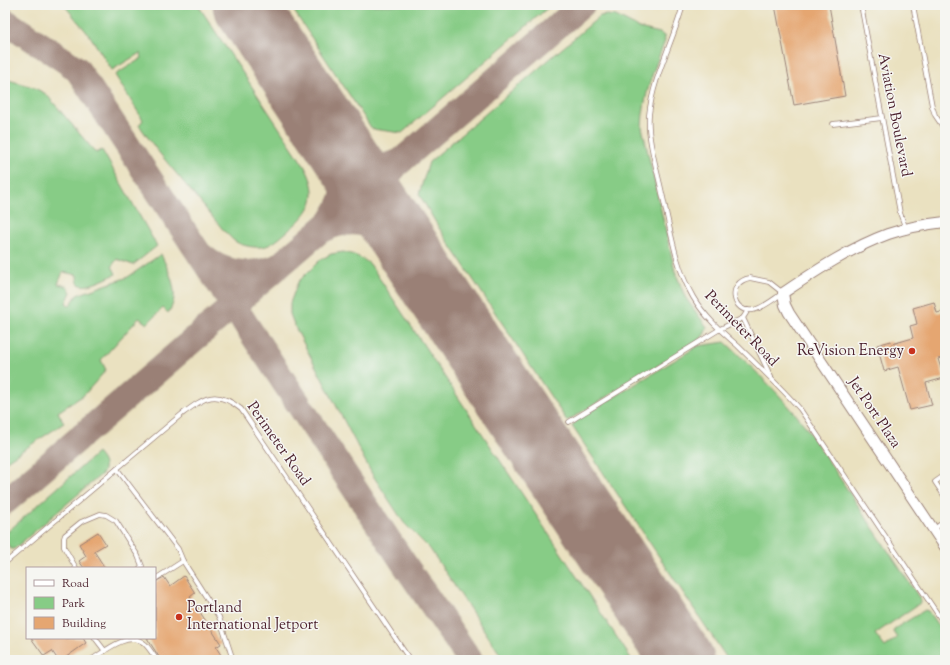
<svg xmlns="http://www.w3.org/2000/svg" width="950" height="665" font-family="'Sorts Mill Goudy',serif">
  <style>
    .green { fill: #87cc86; stroke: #687658 }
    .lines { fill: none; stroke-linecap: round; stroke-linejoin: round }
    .taxiway { stroke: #9a8076; stroke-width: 26 }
    .runway { stroke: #9a8076; stroke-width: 65 }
    .building { fill: #e5a671 }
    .service-casing { stroke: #9a8076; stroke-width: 5.5 }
    .tertiary-casing { stroke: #9a8076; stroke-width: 12 }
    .service { stroke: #fff; stroke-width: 4 }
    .tertiary { stroke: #fff; stroke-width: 10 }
    .poi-dot { fill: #c8321e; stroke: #f6f6f2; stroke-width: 1.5 }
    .labels { text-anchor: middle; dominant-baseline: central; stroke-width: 3; stroke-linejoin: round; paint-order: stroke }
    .street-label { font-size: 15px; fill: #4a1f2b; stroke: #f6f6f2 }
    .poi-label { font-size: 15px; fill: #4a1f2b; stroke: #f6f6f2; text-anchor: end }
  </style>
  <rect width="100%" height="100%" fill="#f6f6f2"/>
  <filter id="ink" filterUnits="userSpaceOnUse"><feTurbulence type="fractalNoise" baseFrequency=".025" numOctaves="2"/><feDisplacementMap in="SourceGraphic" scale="8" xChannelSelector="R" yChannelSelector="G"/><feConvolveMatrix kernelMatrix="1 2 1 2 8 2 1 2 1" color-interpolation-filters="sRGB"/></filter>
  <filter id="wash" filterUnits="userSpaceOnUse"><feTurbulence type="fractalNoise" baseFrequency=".012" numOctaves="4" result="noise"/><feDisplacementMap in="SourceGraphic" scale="16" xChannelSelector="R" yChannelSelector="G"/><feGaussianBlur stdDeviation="0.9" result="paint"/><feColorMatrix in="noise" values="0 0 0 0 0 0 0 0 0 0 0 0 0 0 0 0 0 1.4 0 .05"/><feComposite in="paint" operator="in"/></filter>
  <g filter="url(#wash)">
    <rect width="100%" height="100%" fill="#eae1c0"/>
    <!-- green -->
    <g class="green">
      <path d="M 64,5 L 198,5 L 305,167 C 321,197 312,210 289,230 C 283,235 276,242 269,245 C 260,249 245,247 236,242 C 232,240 229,235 225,232 L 156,149 L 139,125 L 143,120 L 115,75 L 142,58 L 140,53 L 112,70 L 90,36 Z"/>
      <path d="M 290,5 L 551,5 L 402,133 L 372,129 Z"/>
      <path d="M 607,15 L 616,16 L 639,28 L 660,33 L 664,36 L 665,41 C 654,69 643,96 642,127 L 675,271 L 685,297 L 707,327 L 705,333 L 700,340 L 567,421 L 439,228 L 419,194 L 429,162 L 600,16 Z"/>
      <path d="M 5,79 L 33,87 L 46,94 L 96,153 L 102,150 L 157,246 L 133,265 L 117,259 L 112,266 L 116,274 C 109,277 85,290 79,284 C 77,282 77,278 77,275 L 63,272 L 58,284 L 67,286 L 71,292 L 66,303 L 70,306 L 77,295 L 128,277 L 161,254 C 169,273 182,294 168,313 L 163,308 L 147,324 L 139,318 L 101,360 L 106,370 L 84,395 L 58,412 L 64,423 L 5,462 Z"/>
      <path d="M 343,252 C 354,254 362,258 370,264 L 632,660 L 504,660 L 430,549 L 404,523 L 372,474 L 295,327 L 290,314 L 290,303 L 298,282 L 320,260 L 331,254 Z"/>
      <path d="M 725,342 C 754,369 782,396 806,427 L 920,599 L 920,603 L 875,634 L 885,647 L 897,638 L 893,632 L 894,629 L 925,610 L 928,611 L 945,636 L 945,660 L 728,660 L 572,426 L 578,419 L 698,346 Z"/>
      <path d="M 97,453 C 103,460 106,464 103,473 L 14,549 L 11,549 L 5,540 L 5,534 Z"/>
    </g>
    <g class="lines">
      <!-- taxiway -->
      <g class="taxiway">
        <path d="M 5,21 L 64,60 L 77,69 L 403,562 L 470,660"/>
        <path d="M 338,145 C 358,167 372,173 401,161"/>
        <path d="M 333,217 C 350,193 346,171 338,145"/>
        <path d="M 392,226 C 382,206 376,185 394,168"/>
        <path d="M 322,230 C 357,212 384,227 409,252"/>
        <path d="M 202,256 C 223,275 252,277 277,267"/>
        <path d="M 5,502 L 582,5"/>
      </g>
      <!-- runway -->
      <path class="runway" d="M 245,5 L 682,660"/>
    </g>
    <g id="blocks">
      <!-- building -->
      <g class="building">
        <path d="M 775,5 L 829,5 L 845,96 L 794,105 Z"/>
        <path d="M 934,302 L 937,313 L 945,311 L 945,357 L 938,359 L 944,378 L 926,383 L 932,405 L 910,410 L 898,367 L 884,371 L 877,345 L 891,341 L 892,344 L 913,338 L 910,326 L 917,324 L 913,308 Z"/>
        <path d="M 98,532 L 106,544 L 94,551 L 105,568 L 84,568 L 79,561 L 86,556 L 79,544 Z"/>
        <path d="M 184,576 L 195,593 L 190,597 L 221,644 L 216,647 L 224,660 L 161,660 L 147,638 L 155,638 L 155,582 L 164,577 L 170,586 Z"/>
        <path d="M 31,638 L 83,638 L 86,643 L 62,660 L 58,660 L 52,651 L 44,656 Z"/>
      </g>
    </g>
  </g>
  <g filter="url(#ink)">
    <use href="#blocks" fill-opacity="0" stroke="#9a8076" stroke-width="1"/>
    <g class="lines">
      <defs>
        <g id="service">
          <path d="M 683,5 C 673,42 653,77 649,115 C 647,139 657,169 662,193 C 670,227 675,266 693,297 C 704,316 722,332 738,346 C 759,367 781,387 800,409 L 945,625"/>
          <path d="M 861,5 L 900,213 L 906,229"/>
          <path d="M 913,5 L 932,106 L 935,115 L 945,130"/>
          <path d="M 833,124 L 882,118"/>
          <path d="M 750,278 L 769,282 L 783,293 C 775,298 762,309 753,310 C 732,314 726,282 750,278 Z"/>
          <path d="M 743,318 L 771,377"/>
          <path d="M 569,422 L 720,329 L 743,318 L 748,310"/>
          <path d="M 117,469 L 178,549 L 183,561 L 219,617 L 233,660"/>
          <path d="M 945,475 L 935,482 L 945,497"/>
          <path d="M 934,529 L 945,521"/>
          <path d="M 5,563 L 182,414 C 205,397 216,389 241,409 L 410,660"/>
          <path d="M 76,568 L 64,547 L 64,538 L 65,535 L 81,522 L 100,514 L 106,515 L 116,521 L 138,556 L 142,566 L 140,568"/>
          <path d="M 155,579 L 183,561"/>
          <path d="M 95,638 L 105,651"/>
          <path d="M 91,660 C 105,651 129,630 145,644 C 150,649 153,655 157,660"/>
        </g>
        <path id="tertiary" d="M 945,222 C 926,224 906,228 888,234 C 850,248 816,271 783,293 L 785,305 L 789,313 L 945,547"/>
      </defs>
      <!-- service casing -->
      <use href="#service" class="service-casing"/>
      <!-- tertiary casing -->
      <use href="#tertiary" class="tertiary-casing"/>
      <!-- service -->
      <use href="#service" class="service"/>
      <!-- tertiary -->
      <use href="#tertiary" class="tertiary"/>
    </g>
  </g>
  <!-- markers -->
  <g class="poi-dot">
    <circle cx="912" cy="351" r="4"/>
    <circle cx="179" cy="617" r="4"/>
  </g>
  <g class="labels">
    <!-- street labels -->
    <g class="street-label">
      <text transform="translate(894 115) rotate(79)">Aviation Boulevard</text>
      <text transform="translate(741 329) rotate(46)">Perimeter Road</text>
      <text transform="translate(874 413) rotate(56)">Jet Port Plaza</text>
      <text transform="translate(278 444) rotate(55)">Perimeter Road</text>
    </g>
    <!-- poi labels -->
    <g class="poi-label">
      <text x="904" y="351">ReVision Energy</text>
      <text x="187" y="608" text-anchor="start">Portland<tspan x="187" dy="17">International Jetport</tspan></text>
    </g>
  </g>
  <!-- margin -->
  <rect width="950" height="665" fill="none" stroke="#f6f6f2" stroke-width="20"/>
  <!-- legend -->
  <rect x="26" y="567" width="130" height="72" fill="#f6f6f2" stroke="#b1a0a2"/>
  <rect x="34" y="580" width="20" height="6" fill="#ffffff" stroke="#b1a0a2"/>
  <text x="62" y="587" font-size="12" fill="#4a1f2b">Road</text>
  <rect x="34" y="597" width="20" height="12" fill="#87cc86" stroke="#b1a0a2"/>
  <text x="62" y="607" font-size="12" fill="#4a1f2b">Park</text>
  <rect x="34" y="617" width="20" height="12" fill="#e5a671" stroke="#b1a0a2"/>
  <text x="62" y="627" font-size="12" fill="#4a1f2b">Building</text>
</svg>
